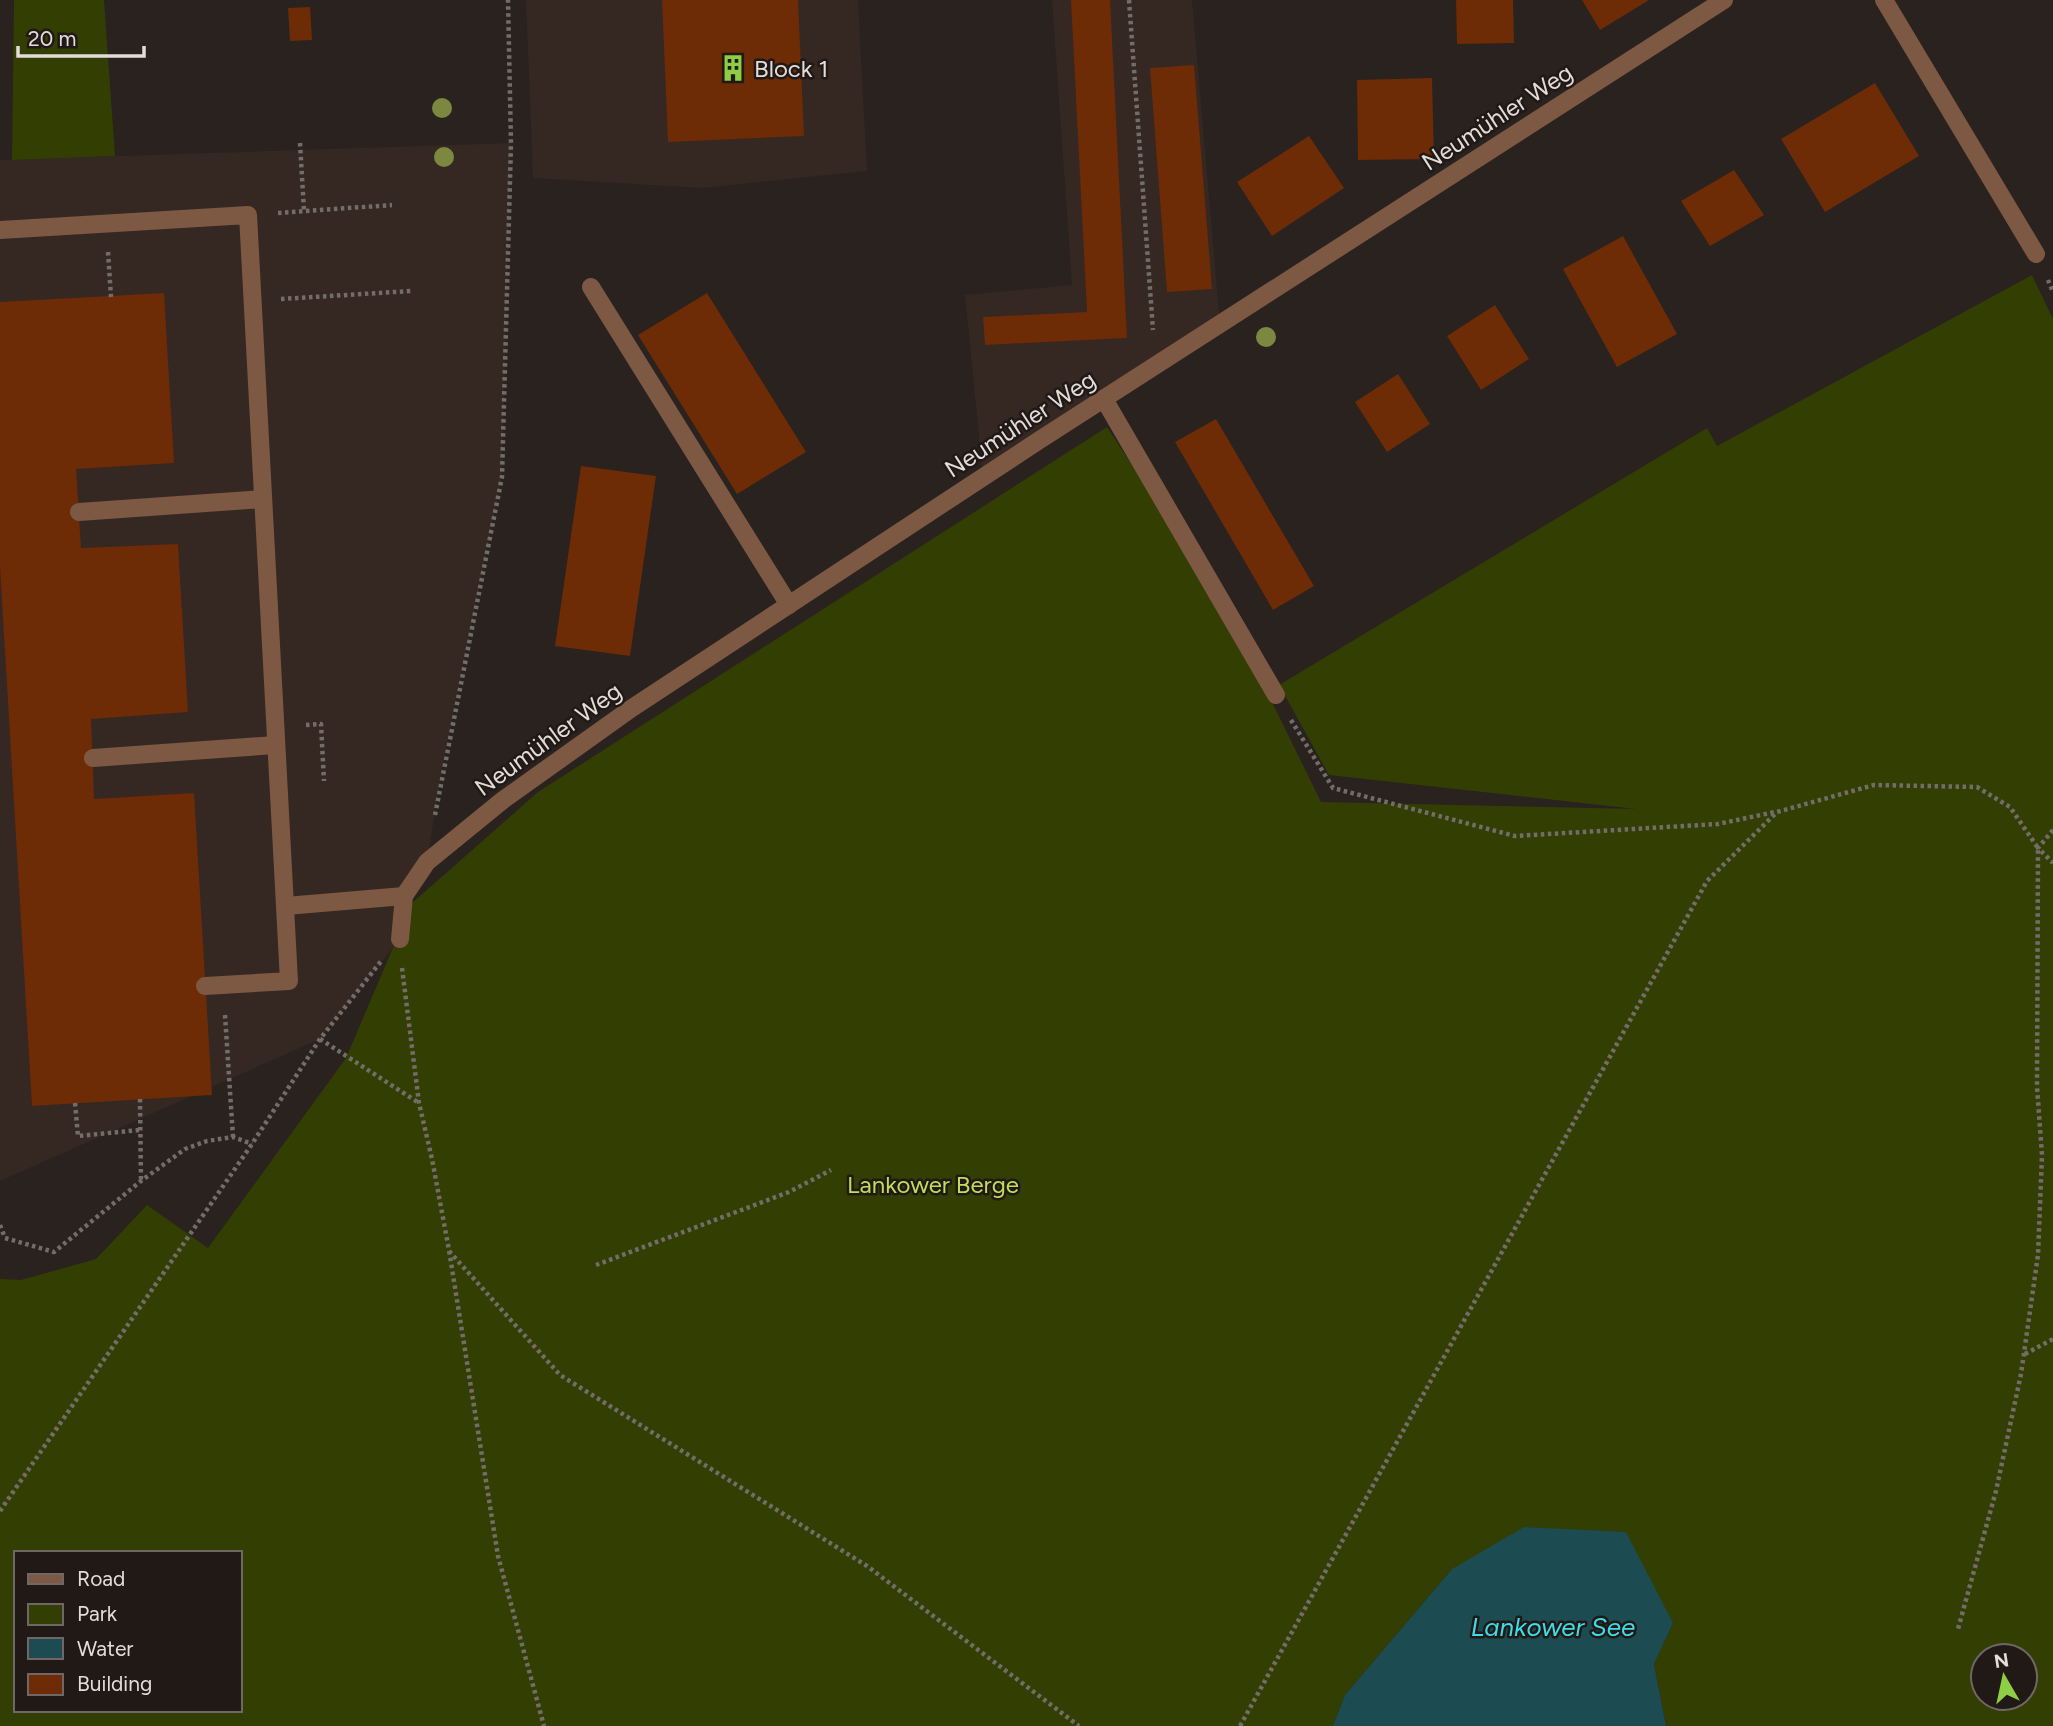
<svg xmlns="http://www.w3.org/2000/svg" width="2053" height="1726" font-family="Figtree,sans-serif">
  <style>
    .built { fill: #352722 }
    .green { fill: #333e02; fill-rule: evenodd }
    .water { fill: #1c4c51 }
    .building { fill: #6d2b06 }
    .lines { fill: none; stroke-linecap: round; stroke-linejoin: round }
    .path { stroke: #736d6a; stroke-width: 4.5; stroke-dasharray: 3.5 3.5; stroke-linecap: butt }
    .minor { stroke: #7d5843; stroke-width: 18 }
    .tree { fill: #7c883f }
    .labels { text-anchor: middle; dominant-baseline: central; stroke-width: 5; stroke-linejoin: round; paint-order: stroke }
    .poi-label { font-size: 24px; fill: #e2dddb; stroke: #201916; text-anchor: start }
    .street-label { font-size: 24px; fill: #e2dddb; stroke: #201916 }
    .park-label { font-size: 24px; fill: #c0dc59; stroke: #201916 }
    .water-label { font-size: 26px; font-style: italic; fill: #3cdcea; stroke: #201916 }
  </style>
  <rect width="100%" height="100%" fill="#29221f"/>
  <!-- built -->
  <g class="built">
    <path d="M 526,0 L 858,0 L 867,171 L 702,188 L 533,178 Z"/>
    <path d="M 1052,0 L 1192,0 L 1220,324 L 983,477 L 965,295 L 1072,285 Z"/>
    <path d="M 511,143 L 502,477 L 442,768 L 427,862 L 404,896 L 400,939 L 320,1039 L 0,1181 L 0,160 Z"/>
  </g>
  <!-- green -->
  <g class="green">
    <path d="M 14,0 L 104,0 L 115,156 L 12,160 Z"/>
    <path d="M 2032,275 L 2053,319 L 2053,1726 L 1666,1726 L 1654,1664 L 1673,1623 L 1452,1569 L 1345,1695 L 1333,1726 L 0,1726 L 0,1279 L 21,1280 L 96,1259 L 147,1205 L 208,1248 L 346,1058 L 412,903 L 538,792 L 1107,427 L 1225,606 L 1321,802 L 1636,809 L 1329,775 L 1279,685 L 1707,428 L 1717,446 ZM 16,1553 L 240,1553 L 240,1710 L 16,1710 ZM 1983,1656 L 2025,1656 L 2025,1698 L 1983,1698 Z"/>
  </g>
  <!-- water -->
  <path class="water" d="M 1524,1527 L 1626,1532 L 1673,1623 L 1654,1664 L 1666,1726 L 1333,1726 L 1345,1695 L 1452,1569 Z"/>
  <!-- building -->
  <g class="building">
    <path d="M 662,0 L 798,0 L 804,136 L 668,142 Z"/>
    <path d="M 1071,0 L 1110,0 L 1127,338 L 985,345 L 983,317 L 1087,312 Z"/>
    <path d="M 1456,0 L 1513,0 L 1514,43 L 1457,44 Z"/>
    <path d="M 1582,0 L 1649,0 L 1600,30 Z"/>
    <path d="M 310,7 L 312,40 L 290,41 L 288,8 Z"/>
    <path d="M 1194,65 L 1212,289 L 1167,292 L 1150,68 Z"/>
    <path d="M 1432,78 L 1434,159 L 1358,160 L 1357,80 Z"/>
    <path d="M 1875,83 L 1919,156 L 1825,212 L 1781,139 Z"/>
    <path d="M 1309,136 L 1344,188 L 1272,236 L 1237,182 Z"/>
    <path d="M 1734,170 L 1764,215 L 1710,246 L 1681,201 Z"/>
    <path d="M 1623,236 L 1677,334 L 1617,367 L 1563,269 Z"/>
    <path d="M 164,293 L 174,463 L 76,469 L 81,548 L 178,544 L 188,712 L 91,719 L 94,799 L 194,793 L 212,1095 L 32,1106 L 0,567 L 0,302 Z"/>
    <path d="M 707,293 L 806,452 L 737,494 L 638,335 Z"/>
    <path d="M 1495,305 L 1529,359 L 1481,390 L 1447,336 Z"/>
    <path d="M 1398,374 L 1430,424 L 1387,452 L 1355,402 Z"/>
    <path d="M 1216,419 L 1314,586 L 1273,610 L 1175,442 Z"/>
    <path d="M 581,466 L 656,476 L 630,656 L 555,646 Z"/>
  </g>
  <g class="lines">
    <!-- path -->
    <g class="path">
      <path d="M 1129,0 L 1153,330"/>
      <path d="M 300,143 L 304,211"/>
      <path d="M 278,213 L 392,205"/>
      <path d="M 108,252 L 111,297"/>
      <path d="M 2048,280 L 2053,292"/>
      <path d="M 281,299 L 411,291"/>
      <path d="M 1291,720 L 1333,788 L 1515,836 L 1718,824 L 1775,812"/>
      <path d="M 306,725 L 321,724 L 324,781"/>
      <path d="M 435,815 L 502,477 L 511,143 L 508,0"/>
      <path d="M 2053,830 L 2038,848 L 2053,863"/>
      <path d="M 402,968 L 419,1103 L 432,1159 L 449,1250 L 498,1556 L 544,1726"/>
      <path d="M 225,1015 L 233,1137"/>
      <path d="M 320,1039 L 419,1103"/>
      <path d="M 140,1099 L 141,1181"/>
      <path d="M 75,1103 L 78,1136 L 140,1130"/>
      <path d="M 0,1225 L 5,1238 L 54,1252 L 141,1181 L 185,1149 L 207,1141 L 233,1137 L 252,1144"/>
      <path d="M 449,1251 L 560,1375 L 867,1566 L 1079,1726"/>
      <path d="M 596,1265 L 789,1192 L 831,1170"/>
      <path d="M 2025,1354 L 2053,1339"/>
      <path d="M 0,1511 L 252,1144 L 320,1039 L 382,960"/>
      <path d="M 1240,1726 L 1707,881 L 1777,812 L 1874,785 L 1977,787 L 2010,807 L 2038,848 L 2037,1087 L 2042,1155 L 2038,1255 L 2021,1374 L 1996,1491 L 1958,1629"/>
    </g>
    <!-- minor -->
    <g class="minor">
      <path d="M 1884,0 L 2036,254"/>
      <path d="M 0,230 L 248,215 L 289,981 L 205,986"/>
      <path d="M 591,287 L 789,605"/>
      <path d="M 1104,399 L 1276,695"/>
      <path d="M 79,512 L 262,499"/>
      <path d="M 93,758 L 275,745"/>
      <path d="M 286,906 L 404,896"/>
      <path d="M 400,939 L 404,896 L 427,862 L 503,800 L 632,708 L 1038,441 L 1724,0"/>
    </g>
  </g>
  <!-- trees -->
  <g class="tree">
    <circle cx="442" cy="108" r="10"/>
    <circle cx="444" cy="157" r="10"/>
    <circle cx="1266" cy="337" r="10"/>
  </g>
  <!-- icons -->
  <defs>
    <symbol id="building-bare" viewBox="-9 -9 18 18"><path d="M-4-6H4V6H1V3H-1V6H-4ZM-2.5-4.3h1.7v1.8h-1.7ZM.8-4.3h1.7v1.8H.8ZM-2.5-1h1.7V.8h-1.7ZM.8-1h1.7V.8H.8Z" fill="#8dce44" stroke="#201916" stroke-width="2.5" paint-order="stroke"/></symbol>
  </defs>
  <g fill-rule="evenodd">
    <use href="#building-bare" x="714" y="49" width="38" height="38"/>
  </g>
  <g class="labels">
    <!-- poi labels -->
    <g class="poi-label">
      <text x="754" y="68">Block 1</text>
    </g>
    <!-- street labels -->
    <g class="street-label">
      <text transform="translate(1497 117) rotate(-33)">Neumühler Weg</text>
      <text transform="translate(1020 424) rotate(-33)">Neumühler Weg</text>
      <text transform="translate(548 739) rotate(-36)">Neumühler Weg</text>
    </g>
    <!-- park labels -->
    <g class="park-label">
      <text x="933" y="1184">Lankower Berge</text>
    </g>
    <!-- water labels -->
    <g class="water-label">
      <text x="1553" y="1627">Lankower See</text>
    </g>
  </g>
  <!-- legend -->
  <rect x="14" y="1551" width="228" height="161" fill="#201916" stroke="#6e6765" stroke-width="2"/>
  <rect x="28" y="1574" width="35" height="10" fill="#7d5843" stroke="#6e6765" stroke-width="2"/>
  <text x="77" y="1586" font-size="21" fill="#e2dddb">Road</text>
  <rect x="28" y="1604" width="35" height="21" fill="#333e02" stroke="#6e6765" stroke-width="2"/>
  <text x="77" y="1621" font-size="21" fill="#e2dddb">Park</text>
  <rect x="28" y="1638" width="35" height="21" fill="#1c4c51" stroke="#6e6765" stroke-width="2"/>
  <text x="77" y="1656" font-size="21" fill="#e2dddb">Water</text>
  <rect x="28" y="1674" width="35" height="21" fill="#6d2b06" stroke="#6e6765" stroke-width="2"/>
  <text x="77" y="1691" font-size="21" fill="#e2dddb">Building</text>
  <!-- north arrow -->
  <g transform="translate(2004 1677) rotate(351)"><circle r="33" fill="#201916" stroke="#6e6765" stroke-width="2"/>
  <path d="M0-5L12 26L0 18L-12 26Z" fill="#8dce44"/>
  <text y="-10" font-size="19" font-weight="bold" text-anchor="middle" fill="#e2dddb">N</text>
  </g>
  <!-- scale -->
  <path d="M18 46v10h126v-10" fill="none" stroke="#e2dddb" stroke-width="3.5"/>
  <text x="28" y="46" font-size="21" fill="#e2dddb" stroke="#201916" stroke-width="5" paint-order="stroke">20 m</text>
</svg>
